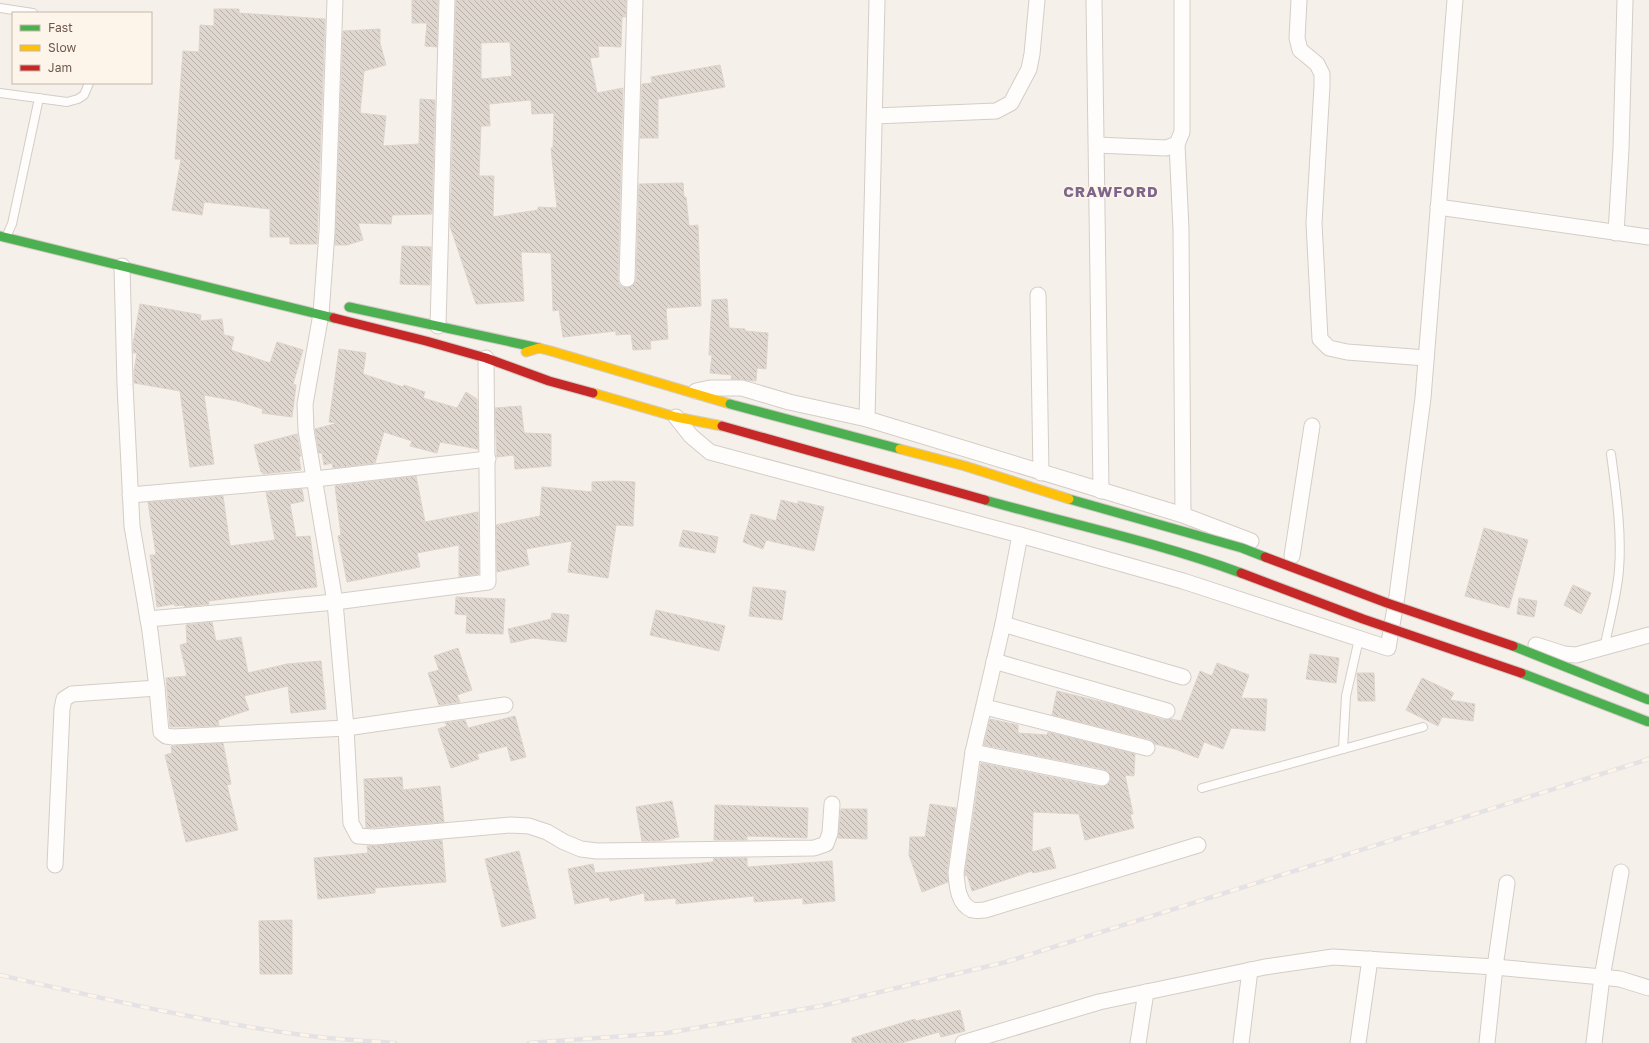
<svg xmlns="http://www.w3.org/2000/svg" width="1649" height="1043" font-family="'Golos Text',sans-serif">
  <style>
    .building { fill: url(#building-back-hatch); stroke: #ddd4cc; fill-rule: evenodd }
    .lines { fill: none; stroke-linecap: round; stroke-linejoin: round }
    .lane-casing { stroke: #d4cdc7; stroke-width: 10 }
    .street-casing { stroke: #d4cdc7; stroke-width: 17 }
    .fast-casing { stroke: #d3cbc6; stroke-width: 11 }
    .slow-casing { stroke: #d3cbc6; stroke-width: 11 }
    .jam-casing { stroke: #d3cbc6; stroke-width: 11 }
    .lane { stroke: #fefdfc; stroke-width: 8 }
    .street { stroke: #fefdfc; stroke-width: 15 }
    .fast { stroke: #4caf50; stroke-width: 9 }
    .slow { stroke: #ffc107; stroke-width: 9 }
    .jam { stroke: #c62828; stroke-width: 9 }
    .rail-casing { stroke: #e4e2e4; stroke-width: 4.5 }
    .rail { stroke: #fdf5ea; stroke-width: 3; stroke-dasharray: 9; stroke-linecap: butt }
    .fast-bridge-casing { stroke: #d3cbc6; stroke-width: 11; stroke-linecap: butt }
    .slow-bridge-casing { stroke: #d3cbc6; stroke-width: 11; stroke-linecap: butt }
    .jam-bridge-casing { stroke: #d3cbc6; stroke-width: 11; stroke-linecap: butt }
    .fast-bridge { stroke: #4caf50; stroke-width: 9 }
    .slow-bridge { stroke: #ffc107; stroke-width: 9 }
    .jam-bridge { stroke: #c62828; stroke-width: 9 }
    .labels { text-anchor: middle; dominant-baseline: central; stroke-width: 3; stroke-linejoin: round; paint-order: stroke }
    .district-label { font-size: 15px; font-weight: bold; letter-spacing: 1px; fill: #7e658c; stroke: #fdf5ea }
  </style>
  <defs>
    <pattern id="building-back-hatch" width="6" height="6" patternUnits="userSpaceOnUse"><rect width="6" height="6" fill="#ded6cf"/><path d="M-1 5l2 2M0 0l6 6M5-1l2 2" fill="none" stroke="#b8b1aa"/></pattern>
  </defs>
  <rect width="100%" height="100%" fill="#f5f0e9"/>
  <!-- building -->
  <g class="building">
    <path d="M 412,0 L 438,0 L 437,47 L 425,46 L 427,23 L 412,23 Z"/>
    <path d="M 456,0 L 626,0 L 626,17 L 622,17 L 621,47 L 598,46 L 599,57 L 590,58 L 597,93 L 623,88 L 618,279 L 619,284 L 623,287 L 627,288 L 634,284 L 636,280 L 639,184 L 683,183 L 684,197 L 686,197 L 689,226 L 698,225 L 701,306 L 666,308 L 668,339 L 650,341 L 651,349 L 633,350 L 631,334 L 616,335 L 616,331 L 563,337 L 559,310 L 553,311 L 551,253 L 521,252 L 524,301 L 476,304 L 450,226 ZM 510,42 L 512,76 L 481,79 L 481,43 ZM 531,100 L 532,114 L 554,113 L 553,148 L 551,148 L 557,208 L 538,207 L 538,210 L 493,217 L 494,176 L 479,176 L 481,126 L 490,126 L 489,104 Z"/>
    <path d="M 214,9 L 239,9 L 239,13 L 325,19 L 317,244 L 290,244 L 290,237 L 270,237 L 270,209 L 204,202 L 202,215 L 172,210 L 181,159 L 175,159 L 183,51 L 199,52 L 200,25 L 214,26 Z"/>
    <path d="M 380,29 L 380,43 L 386,65 L 364,71 L 360,113 L 386,116 L 383,146 L 419,144 L 420,99 L 435,100 L 432,214 L 392,215 L 391,224 L 358,223 L 363,240 L 347,245 L 335,245 L 343,31 Z"/>
    <path d="M 720,65 L 725,87 L 658,99 L 658,138 L 640,138 L 642,84 L 652,83 L 651,77 Z"/>
    <path d="M 402,246 L 431,247 L 430,285 L 400,284 Z"/>
    <path d="M 727,299 L 729,328 L 745,329 L 745,331 L 768,333 L 766,369 L 757,368 L 756,381 L 731,379 L 732,375 L 710,373 L 712,355 L 709,355 L 712,300 Z"/>
    <path d="M 140,304 L 201,315 L 200,321 L 222,319 L 224,335 L 234,337 L 231,350 L 270,363 L 277,342 L 303,350 L 293,384 L 296,385 L 292,417 L 262,413 L 263,409 L 237,401 L 204,395 L 214,464 L 190,467 L 180,391 L 134,383 L 134,371 L 137,353 L 133,353 L 133,344 Z"/>
    <path d="M 339,349 L 366,353 L 363,374 L 403,387 L 404,385 L 425,392 L 423,398 L 457,408 L 466,392 L 477,399 L 478,449 L 440,442 L 437,453 L 410,446 L 412,441 L 384,432 L 375,463 L 333,468 L 332,463 L 324,465 L 322,453 L 319,453 L 315,429 L 338,423 L 329,422 Z"/>
    <path d="M 521,406 L 524,433 L 551,434 L 551,466 L 515,469 L 514,455 L 497,457 L 495,408 Z"/>
    <path d="M 297,434 L 301,456 L 299,457 L 301,470 L 263,474 L 263,472 L 261,472 L 254,445 Z"/>
    <path d="M 416,476 L 425,522 L 478,512 L 479,574 L 459,577 L 459,545 L 417,553 L 420,567 L 347,582 L 338,536 L 341,535 L 335,486 Z"/>
    <path d="M 615,481 L 635,482 L 633,526 L 616,525 L 608,578 L 568,572 L 572,541 L 526,549 L 529,565 L 497,572 L 496,525 L 540,516 L 542,487 L 592,492 L 592,482 Z"/>
    <path d="M 302,489 L 304,501 L 290,504 L 296,537 L 310,536 L 317,587 L 208,601 L 209,604 L 185,607 L 184,605 L 175,606 L 174,604 L 157,607 L 150,555 L 156,555 L 148,502 L 223,496 L 230,546 L 275,540 L 266,492 Z"/>
    <path d="M 781,500 L 798,504 L 798,501 L 824,507 L 814,551 L 766,540 L 763,549 L 743,542 L 751,514 L 776,521 Z"/>
    <path d="M 1484,528 L 1528,540 L 1509,608 L 1465,596 Z"/>
    <path d="M 683,530 L 718,537 L 715,553 L 679,546 Z"/>
    <path d="M 1573,585 L 1591,593 L 1581,614 L 1564,605 Z"/>
    <path d="M 753,587 L 786,591 L 782,620 L 749,616 Z"/>
    <path d="M 456,597 L 505,599 L 503,634 L 466,633 L 467,615 L 455,614 Z"/>
    <path d="M 1519,598 L 1537,601 L 1534,617 L 1517,614 Z"/>
    <path d="M 656,610 L 725,626 L 719,651 L 650,635 Z"/>
    <path d="M 552,613 L 569,615 L 566,642 L 533,638 L 511,643 L 508,629 L 551,619 Z"/>
    <path d="M 212,622 L 216,641 L 241,637 L 248,673 L 287,664 L 321,661 L 326,709 L 291,713 L 288,686 L 244,696 L 249,710 L 218,720 L 219,726 L 170,727 L 166,678 L 187,676 L 180,645 L 187,643 L 186,625 Z"/>
    <path d="M 458,648 L 472,690 L 457,695 L 460,702 L 439,705 L 428,673 L 439,670 L 434,656 Z"/>
    <path d="M 1310,654 L 1339,658 L 1336,683 L 1306,679 Z"/>
    <path d="M 1217,663 L 1249,675 L 1241,698 L 1267,699 L 1265,731 L 1231,728 L 1223,749 L 1204,742 L 1198,758 L 1175,749 L 1155,744 L 1149,739 L 1052,715 L 1057,691 L 1114,705 L 1164,720 L 1171,719 L 1181,721 L 1200,671 L 1212,676 Z"/>
    <path d="M 1357,673 L 1374,673 L 1375,701 L 1358,701 Z"/>
    <path d="M 1422,678 L 1454,693 L 1450,700 L 1475,704 L 1473,721 L 1442,717 L 1438,726 L 1406,710 Z"/>
    <path d="M 515,716 L 526,757 L 511,761 L 507,746 L 477,754 L 479,759 L 451,768 L 438,729 L 447,726 L 445,723 L 465,720 L 468,728 Z"/>
    <path d="M 990,719 L 1018,725 L 1018,733 L 1047,735 L 1048,732 L 1135,754 L 1134,776 L 1125,775 L 1133,814 L 1130,814 L 1134,828 L 1085,840 L 1079,814 L 1033,812 L 1032,852 L 1050,847 L 1056,868 L 1033,873 L 1032,871 L 972,891 L 967,875 L 965,876 L 965,873 L 981,763 L 1100,787 L 1108,784 L 1111,779 L 1108,772 L 1104,769 L 984,745 Z"/>
    <path d="M 223,743 L 231,784 L 227,785 L 238,830 L 186,842 L 165,755 L 172,753 L 171,746 Z"/>
    <path d="M 402,777 L 403,790 L 440,786 L 444,822 L 366,828 L 364,779 Z"/>
    <path d="M 672,801 L 679,837 L 659,841 L 642,841 L 636,807 Z"/>
    <path d="M 930,804 L 956,808 L 947,872 L 948,882 L 922,892 L 909,855 L 910,837 L 925,837 Z"/>
    <path d="M 715,805 L 808,808 L 807,838 L 747,836 L 747,840 L 714,840 Z"/>
    <path d="M 841,809 L 867,809 L 867,839 L 838,838 Z"/>
    <path d="M 442,840 L 446,882 L 375,888 L 375,893 L 318,899 L 314,858 L 368,853 L 367,846 Z"/>
    <path d="M 519,851 L 536,918 L 502,927 L 485,859 Z"/>
    <path d="M 714,858 L 747,858 L 747,867 L 832,861 L 835,901 L 803,904 L 803,898 L 754,902 L 754,896 L 676,904 L 676,898 L 645,901 L 644,893 L 610,901 L 609,897 L 575,904 L 568,869 L 593,864 L 595,873 L 713,862 Z"/>
    <path d="M 292,920 L 292,974 L 260,974 L 259,921 Z"/>
    <path d="M 960,1010 L 965,1031 L 941,1037 L 939,1032 L 901,1043 L 852,1043 L 852,1038 L 915,1019 L 916,1021 Z"/>
  </g>
  <g class="lines">
    <defs>
      <g id="lane">
        <path d="M 0,8 L 33,13"/>
        <path d="M 0,93 L 67,102 L 78,99 L 84,95 L 89,83"/>
        <path d="M 6,237 L 12,224 L 39,98"/>
        <path d="M 1604,649 C 1609,623 1617,596 1619,570 C 1622,531 1616,492 1611,454"/>
        <path d="M 1343,749 L 1346,696 L 1359,639"/>
        <path d="M 1202,788 L 1423,727"/>
      </g>
      <g id="street">
        <path d="M 335,0 L 327,232 L 321,314 L 305,404 L 306,430 L 335,602 L 346,728 L 351,823 L 358,836 L 374,837 L 511,825 L 529,826 L 547,832 L 564,842 L 581,849 L 597,851 L 814,848 L 826,844 L 830,833 L 832,804"/>
        <path d="M 1094,0 L 1101,491"/>
        <path d="M 1299,0 L 1297,38 L 1300,50 L 1317,64 L 1322,74 L 1322,86 L 1314,223 L 1320,339 L 1329,348 L 1347,352 L 1426,358"/>
        <path d="M 875,116 L 996,111 L 1011,103 L 1029,69 L 1032,54 L 1037,0"/>
        <path d="M 1177,144 L 1181,229 L 1183,515"/>
        <path d="M 1097,145 L 1166,148 L 1177,144 L 1182,132 L 1182,0"/>
        <path d="M 1438,207 L 1649,237"/>
        <path d="M 1616,233 L 1621,149 L 1625,0"/>
        <path d="M 122,266 L 125,385 L 132,526 L 150,631 L 157,688 L 161,732 L 166,736 L 173,737 L 346,728 L 505,705"/>
        <path d="M 627,279 L 635,0"/>
        <path d="M 1038,295 L 1041,473"/>
        <path d="M 438,326 L 447,0"/>
        <path d="M 696,391 L 710,388 L 742,388 L 789,402 L 867,419 L 1183,515 L 1251,541"/>
        <path d="M 676,417 L 691,436 L 710,452 L 1020,535 L 1003,624 L 973,752 L 956,873 C 957,886 958,904 972,910 C 975,911 981,910 985,910 L 1198,845"/>
        <path d="M 867,419 L 877,0"/>
        <path d="M 130,495 L 315,479 L 488,459"/>
        <path d="M 1020,535 L 1183,581 L 1388,648 L 1397,596 L 1423,398 L 1455,0"/>
        <path d="M 1292,556 L 1312,426"/>
        <path d="M 148,619 L 335,602 L 488,582 L 486,358"/>
        <path d="M 1003,624 L 1183,677"/>
        <path d="M 1536,645 L 1564,654 L 1576,655 L 1649,635"/>
        <path d="M 994,661 L 1167,711"/>
        <path d="M 985,707 L 1147,748"/>
        <path d="M 973,752 L 1102,778"/>
        <path d="M 55,865 L 62,709 L 64,699 L 72,694 L 157,688"/>
        <path d="M 963,1043 L 1099,1002 L 1265,967 L 1333,957 L 1495,967 L 1602,977 L 1620,979 L 1649,988"/>
        <path d="M 1138,1043 L 1146,992"/>
        <path d="M 1241,1043 L 1250,970"/>
        <path d="M 1358,1043 L 1370,959"/>
        <path d="M 1487,1043 L 1495,967 L 1507,883"/>
        <path d="M 1594,1043 L 1602,977 L 1621,872"/>
      </g>
      <g id="fast">
        <path d="M 0,236 L 334,318"/>
        <path d="M 349,307 L 539,348"/>
      </g>
      <g id="slow">
        <path d="M 526,352 L 539,348 L 551,351 L 730,404"/>
        <path d="M 593,393 L 676,417 L 722,426"/>
      </g>
      <path id="jam" d="M 334,318 L 426,341 L 486,358 L 549,381 L 593,393"/>
    </defs>
    <!-- lane casing -->
    <use href="#lane" class="lane-casing"/>
    <!-- street casing -->
    <use href="#street" class="street-casing"/>
    <!-- fast casing -->
    <use href="#fast" class="fast-casing"/>
    <!-- slow casing -->
    <use href="#slow" class="slow-casing"/>
    <!-- jam casing -->
    <use href="#jam" class="jam-casing"/>
    <!-- lane -->
    <use href="#lane" class="lane"/>
    <!-- street -->
    <use href="#street" class="street"/>
    <!-- fast -->
    <use href="#fast" class="fast"/>
    <!-- slow -->
    <use href="#slow" class="slow"/>
    <!-- jam -->
    <use href="#jam" class="jam"/>
    <defs>
      <g id="rail">
        <path d="M 0,975 C 105,999 212,1024 319,1037 C 344,1040 370,1041 395,1043"/>
        <path d="M 529,1043 L 667,1033 L 821,1006 L 1006,962 L 1649,759"/>
      </g>
    </defs>
    <!-- rail casing -->
    <use href="#rail" class="rail-casing"/>
    <!-- rail -->
    <use href="#rail" class="rail"/>
    <defs>
      <g id="fast-bridge">
        <path d="M 730,404 L 900,449"/>
        <path d="M 1069,499 L 1242,548 L 1265,557"/>
        <path d="M 985,500 C 1070,524 1157,542 1241,573"/>
        <path d="M 1513,646 L 1649,700"/>
        <path d="M 1521,673 L 1649,722"/>
      </g>
      <path id="slow-bridge" d="M 900,449 L 965,466 L 1069,499"/>
      <g id="jam-bridge">
        <path d="M 722,426 L 985,500"/>
        <path d="M 1265,557 L 1387,603 L 1513,646"/>
        <path d="M 1241,573 L 1363,619 L 1521,673"/>
      </g>
    </defs>
    <!-- fast-bridge casing -->
    <use href="#fast-bridge" class="fast-bridge-casing"/>
    <!-- slow-bridge casing -->
    <use href="#slow-bridge" class="slow-bridge-casing"/>
    <!-- jam-bridge casing -->
    <use href="#jam-bridge" class="jam-bridge-casing"/>
    <!-- fast-bridge -->
    <use href="#fast-bridge" class="fast-bridge"/>
    <!-- slow-bridge -->
    <use href="#slow-bridge" class="slow-bridge"/>
    <!-- jam-bridge -->
    <use href="#jam-bridge" class="jam-bridge"/>
  </g>
  <g class="labels">
    <!-- district labels -->
    <g class="district-label">
      <text x="1111" y="191">CRAWFORD</text>
    </g>
  </g>
  <!-- legend -->
  <rect x="12" y="12" width="140" height="72" fill="#fdf5ea" stroke="#c4b7ab"/>
  <rect x="20" y="25" width="20" height="6" fill="#4caf50" stroke="#c4b7ab"/>
  <text x="48" y="32" font-size="12" fill="#6f594d">Fast</text>
  <rect x="20" y="45" width="20" height="6" fill="#ffc107" stroke="#c4b7ab"/>
  <text x="48" y="52" font-size="12" fill="#6f594d">Slow</text>
  <rect x="20" y="65" width="20" height="6" fill="#c62828" stroke="#c4b7ab"/>
  <text x="48" y="72" font-size="12" fill="#6f594d">Jam</text>
</svg>
